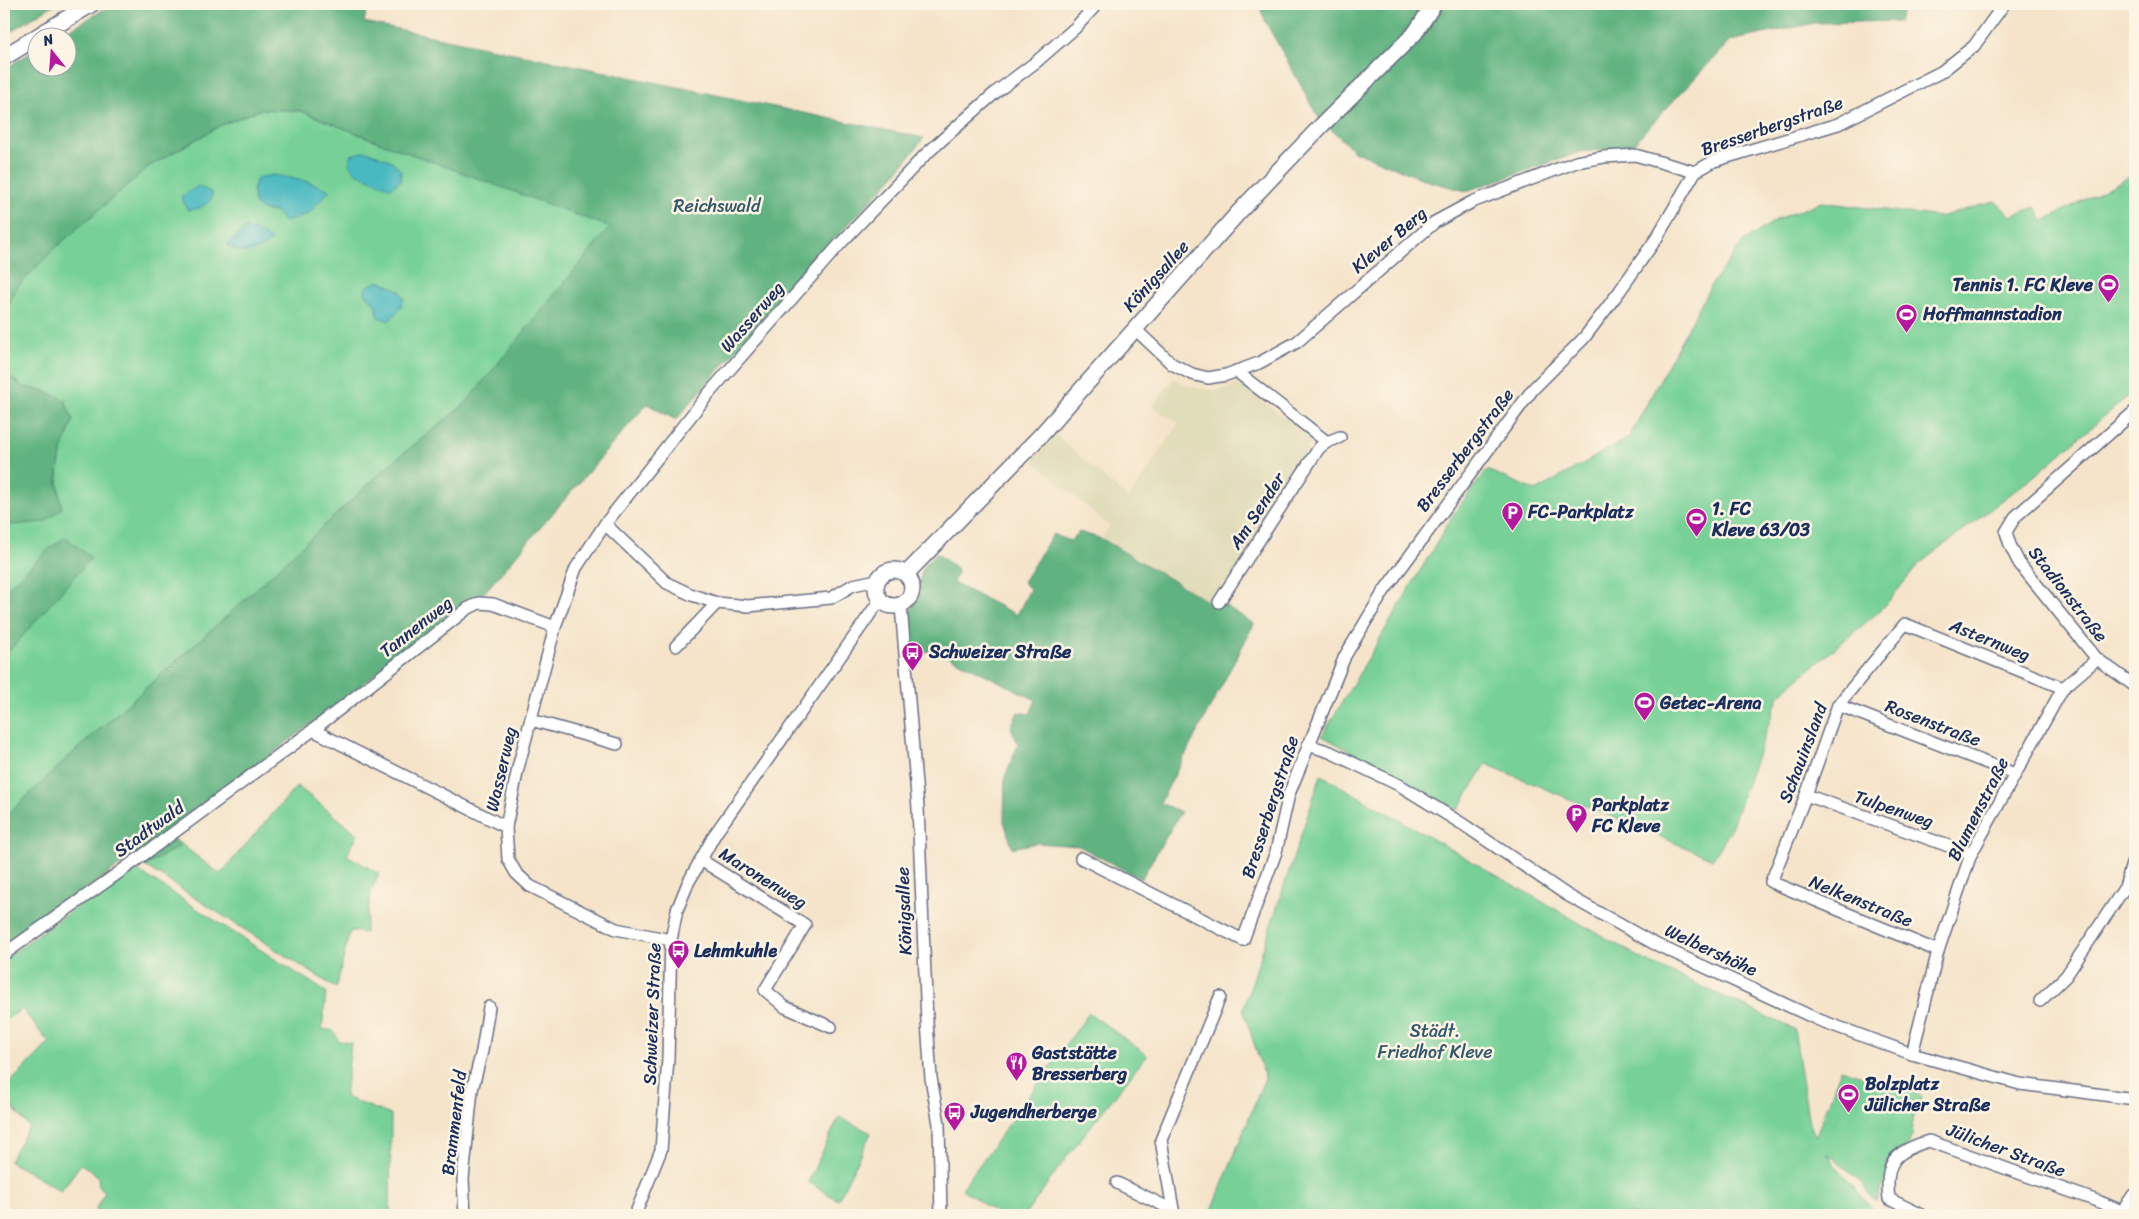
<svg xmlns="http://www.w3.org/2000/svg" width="2139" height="1219" font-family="Sriracha,sans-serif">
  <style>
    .built { fill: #e1dcba }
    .green { fill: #77d197; stroke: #49807a; fill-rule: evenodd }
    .forest { fill: #61b380; stroke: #3e716f }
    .water { fill: #49b9c0; stroke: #32748f }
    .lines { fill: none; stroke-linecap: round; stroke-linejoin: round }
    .minor-casing { stroke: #676e84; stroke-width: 14 }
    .tertiary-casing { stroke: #676e84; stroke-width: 18 }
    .secondary-casing { stroke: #676e84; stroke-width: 19 }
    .minor { stroke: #fff; stroke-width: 11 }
    .tertiary { stroke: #fff; stroke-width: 15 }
    .secondary { stroke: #fff; stroke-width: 16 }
    .labels { text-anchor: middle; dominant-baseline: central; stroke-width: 5; stroke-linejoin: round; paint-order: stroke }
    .street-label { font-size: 18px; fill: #1b2f5e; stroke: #fcf5e5 }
    .park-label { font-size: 18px; fill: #32586c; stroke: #fcf5e5 }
    .poi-label { font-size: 18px; font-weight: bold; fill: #1b2f5e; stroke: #fcf5e5; text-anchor: start }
  </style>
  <rect width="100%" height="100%" fill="#fcf5e5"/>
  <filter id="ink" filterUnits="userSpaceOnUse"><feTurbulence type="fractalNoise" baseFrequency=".02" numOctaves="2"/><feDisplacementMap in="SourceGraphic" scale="10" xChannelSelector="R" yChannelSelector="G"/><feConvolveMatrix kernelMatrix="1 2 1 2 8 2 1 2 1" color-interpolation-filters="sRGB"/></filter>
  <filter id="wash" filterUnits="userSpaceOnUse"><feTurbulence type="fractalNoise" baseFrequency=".0096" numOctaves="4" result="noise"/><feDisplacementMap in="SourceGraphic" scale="20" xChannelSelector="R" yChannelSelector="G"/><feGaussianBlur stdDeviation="1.12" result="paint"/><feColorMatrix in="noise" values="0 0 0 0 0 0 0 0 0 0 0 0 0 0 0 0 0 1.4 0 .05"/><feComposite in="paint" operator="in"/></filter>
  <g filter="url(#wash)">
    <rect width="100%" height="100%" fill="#f5e4ca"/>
    <!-- built -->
    <path class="built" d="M 1174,378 L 1185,385 L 1207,390 L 1219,390 L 1239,384 L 1245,387 L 1308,436 L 1311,442 L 1215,605 L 1102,539 L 1109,526 L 1033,460 L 1056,435 L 1128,499 L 1179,423 L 1152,407 Z"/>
    <!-- green -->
    <g class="green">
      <path d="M 262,109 L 301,111 L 376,141 L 611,227 L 464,405 L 389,465 L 227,616 L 75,751 L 4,818 L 4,522 L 11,525 L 60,493 C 54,467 64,444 73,420 L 45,391 L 23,387 L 4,372 L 4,314 L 17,287 L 55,248 L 148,167 L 221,125 ZM 274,176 L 305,181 L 330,190 L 320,200 L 285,222 L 276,212 L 257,178 ZM 389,287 L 399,290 L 378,317 L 376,305 Z"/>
      <path d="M 2135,174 L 2135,388 L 2127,397 L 2038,473 L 1919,564 L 1883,608 L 1779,695 L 1730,831 L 1713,859 L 1486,764 L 1458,810 L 1322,736 L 1455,512 L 1487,470 L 1536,491 L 1629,437 L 1711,285 L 1743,242 L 1776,220 L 1821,202 L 1940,217 L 1995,201 L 2011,216 L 2036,207 L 2043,221 Z"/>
      <path d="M 1321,775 L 1646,961 L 1794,1029 L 1809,1124 L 1816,1136 L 1841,1069 L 1922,1096 L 1911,1125 L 1914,1135 L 1911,1136 L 1909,1144 L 1885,1181 L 1876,1202 L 1859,1180 L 1827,1153 L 1833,1163 L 1878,1215 L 1210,1215 L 1265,1078 L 1243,1009 Z"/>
      <path d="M 297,786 L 358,834 L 347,855 L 379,874 L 371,891 L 365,933 L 350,931 L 336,988 L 145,866 L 182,845 L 220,874 Z"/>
      <path d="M 132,867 L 326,992 L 322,1029 L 334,1031 L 339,1041 L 351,1043 L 345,1097 L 391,1115 L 390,1215 L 99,1215 L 96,1208 L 105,1192 L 99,1186 L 98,1176 L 81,1164 L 61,1191 L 9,1161 L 29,1127 L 10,1104 L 8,1085 L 49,1043 L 22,1009 L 4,1021 L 4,959 Z"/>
      <path d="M 1089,1013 L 1147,1055 L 1069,1154 L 1025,1215 L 999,1215 L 962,1189 Z"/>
      <path d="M 839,1117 L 871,1133 L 838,1200 L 808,1182 Z"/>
    </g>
    <!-- forest -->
    <g class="forest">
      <path d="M 4,4 L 55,4 L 4,36 Z"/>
      <path d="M 113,4 L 368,4 L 364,22 L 924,138 L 893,177 L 798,278 L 676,420 L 647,404 L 484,593 L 418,641 L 231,786 L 172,838 L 182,845 L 145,866 L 133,857 L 4,946 L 4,818 L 75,751 L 227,616 L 389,465 L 464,405 L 610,227 L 376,141 L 301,111 L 262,109 L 221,125 L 148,167 L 55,248 L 17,287 L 4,314 L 4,69 L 37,49 L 38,68 L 68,68 L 68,38 L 57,37 Z"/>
      <path d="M 1259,4 L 1906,4 L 1899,21 L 1815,23 L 1730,41 L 1630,147 L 1581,152 L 1466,191 L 1428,181 L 1354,151 L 1319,118 L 1265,21 Z"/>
      <path d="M 4,372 L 23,387 L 45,391 L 65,400 L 73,420 L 61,454 L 57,479 L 62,508 L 45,522 L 11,525 L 4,522 Z"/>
      <path d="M 1079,532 L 1102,539 L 1214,605 L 1226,606 L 1254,624 L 1160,803 L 1181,812 L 1141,879 L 1079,846 L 1036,843 L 1012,848 L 1004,821 L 1005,777 L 1018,744 L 1011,727 L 1018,712 L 1030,714 L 1036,700 L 944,654 L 924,651 L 914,655 L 907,613 C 928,594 914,590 923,569 C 925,563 931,558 936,553 L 958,569 L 953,583 L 1017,615 L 1030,589 L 1023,582 L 1053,534 L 1070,541 Z"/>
      <path d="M 66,537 L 91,558 L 4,657 L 4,591 L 51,547 Z"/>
    </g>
    <!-- water -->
    <g class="water">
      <path d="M 366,151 L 392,161 L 401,171 L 401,180 L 391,188 L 356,173 L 349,164 L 351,155 Z"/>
      <path d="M 274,175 L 305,181 L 330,190 L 309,213 L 285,222 L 276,212 L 262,210 L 254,203 L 253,190 L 257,178 Z"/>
      <path d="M 198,186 L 212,193 L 211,200 L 200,208 L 188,210 L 181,197 Z"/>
      <path d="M 245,228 L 259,232 L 272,241 C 256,252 245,257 227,245 Z"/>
      <path d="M 379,281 L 399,290 L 404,299 L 399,310 L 389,321 L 378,317 L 376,305 L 365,293 L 366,287 Z"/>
    </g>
  </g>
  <g filter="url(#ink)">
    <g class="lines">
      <defs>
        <g id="minor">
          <path d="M 1135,329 L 1172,364 L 1192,374 L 1208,378 L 1226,375 L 1259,363 L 1297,342 L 1435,222 L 1472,202 L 1576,162 L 1604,157 L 1635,155 L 1695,172"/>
          <path d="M 1236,371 L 1327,442 L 1340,437"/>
          <path d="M 2135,411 L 2015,517 L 2006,532 L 2010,545 L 2019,563 L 2097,659 L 2135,686"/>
          <path d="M 605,524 L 667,583 L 692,595 L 717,603 L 748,606 L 831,598 L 853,585 L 877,580"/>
          <path d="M 1219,602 L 1319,448 L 1327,442"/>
          <path d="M 901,606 L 918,808 L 927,1022 L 931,1078 L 939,1124 L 941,1215"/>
          <path d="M 676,646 L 717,603"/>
          <path d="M 1838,705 L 2015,774"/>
          <path d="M 531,720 L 617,744"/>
          <path d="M 313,730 L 506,827 L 508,859 L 516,873 L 530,886 L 616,929 L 671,940"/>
          <path d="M 1308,745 L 1330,752 L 1401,786 L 1464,825 L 1567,895 L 1653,943 L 1819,1020 L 1912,1054 L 2020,1084 L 2135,1099"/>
          <path d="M 1806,795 L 1971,854"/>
          <path d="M 506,827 L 518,768 L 555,627 L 576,568 L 605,524 L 710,392 L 839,245 L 925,155 L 996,92 L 1036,62 L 1075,28 L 1097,4"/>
          <path d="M 1081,858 L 1243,940 L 1276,852 L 1289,794 L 1345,656 L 1384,591 L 1533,389 L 1584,338 L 1619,292 L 1656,239 L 1695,172 L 1714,161 L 1838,124 L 1941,72 L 1974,46 L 2004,4"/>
          <path d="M 701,860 L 805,925 L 765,990 L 785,1007 L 831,1027"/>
          <path d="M 1938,951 L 1771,882 L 1806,795 L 1838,705 L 1905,624 L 2063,688"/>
          <path d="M 4,954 L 131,864 L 313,730 L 467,609 L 479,603 L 493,604 L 555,627"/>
          <path d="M 2040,1001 L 2066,976 L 2125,887 L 2135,854"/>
          <path d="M 1912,1054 L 1938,951 L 1971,854 L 2063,688 L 2097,659"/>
          <path d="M 1117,1183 L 1173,1210"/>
          <path d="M 465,1215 L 463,1179 L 472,1090 L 482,1051 L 489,1007"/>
          <path d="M 635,1215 L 661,1150 L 668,1059 L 671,940 L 677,910 L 688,883 L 715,834 L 880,600"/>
          <path d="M 1174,1215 L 1161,1140 L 1220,997"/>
          <path d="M 1922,1215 L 1889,1199 C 1884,1162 1895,1151 1929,1141 L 2100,1202 L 2124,1212"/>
        </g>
        <g id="tertiary">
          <circle cx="894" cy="588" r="18"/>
          <path d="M 906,574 L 1041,435 L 1238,213 L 1322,125 L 1415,33 L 1434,4"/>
          <path d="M 2122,1215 L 2135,1196"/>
        </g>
        <path id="secondary" d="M 4,57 L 91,4"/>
      </defs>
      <!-- minor casing -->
      <use href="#minor" class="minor-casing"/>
      <!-- tertiary casing -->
      <use href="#tertiary" class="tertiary-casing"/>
      <!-- secondary casing -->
      <use href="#secondary" class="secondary-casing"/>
      <!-- minor -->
      <use href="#minor" class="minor"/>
      <!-- tertiary -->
      <use href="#tertiary" class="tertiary"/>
      <!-- secondary -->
      <use href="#secondary" class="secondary"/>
    </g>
  </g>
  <!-- icons -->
  <defs>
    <symbol id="stadium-pin" viewBox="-11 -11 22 30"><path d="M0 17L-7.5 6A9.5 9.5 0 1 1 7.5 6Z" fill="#b5179e" stroke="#fcf5e5"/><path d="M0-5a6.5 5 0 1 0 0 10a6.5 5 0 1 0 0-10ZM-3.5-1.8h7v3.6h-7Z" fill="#fff"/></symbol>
    <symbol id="parking-pin" viewBox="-11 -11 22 30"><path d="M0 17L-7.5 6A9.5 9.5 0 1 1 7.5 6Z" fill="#b5179e" stroke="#fcf5e5"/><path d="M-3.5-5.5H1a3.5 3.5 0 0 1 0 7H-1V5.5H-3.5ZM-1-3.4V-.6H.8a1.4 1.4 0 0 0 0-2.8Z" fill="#fff"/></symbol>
    <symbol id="bus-pin" viewBox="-11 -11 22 30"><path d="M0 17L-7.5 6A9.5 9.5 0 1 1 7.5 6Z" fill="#b5179e" stroke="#fcf5e5"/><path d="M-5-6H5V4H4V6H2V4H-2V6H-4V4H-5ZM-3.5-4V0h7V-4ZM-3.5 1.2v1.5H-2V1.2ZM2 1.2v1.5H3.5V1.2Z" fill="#fff"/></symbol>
    <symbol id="restaurant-pin" viewBox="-11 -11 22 30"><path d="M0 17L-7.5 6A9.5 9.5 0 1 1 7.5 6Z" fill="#b5179e" stroke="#fcf5e5"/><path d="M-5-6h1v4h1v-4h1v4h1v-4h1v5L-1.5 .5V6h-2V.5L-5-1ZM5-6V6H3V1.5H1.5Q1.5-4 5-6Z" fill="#fff"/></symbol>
  </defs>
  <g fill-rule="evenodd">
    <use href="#stadium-pin" x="2096" y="272" width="25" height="34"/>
    <use href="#stadium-pin" x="1894" y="302" width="25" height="34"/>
    <use href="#parking-pin" x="1500" y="500" width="25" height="34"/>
    <use href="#stadium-pin" x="1684" y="506" width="25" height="34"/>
    <use href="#bus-pin" x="900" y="640" width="25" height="34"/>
    <use href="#stadium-pin" x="1632" y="690" width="25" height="34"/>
    <use href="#parking-pin" x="1564" y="802" width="25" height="34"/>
    <use href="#bus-pin" x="666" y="938" width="25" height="34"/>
    <use href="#restaurant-pin" x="1004" y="1050" width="25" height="34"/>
    <use href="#stadium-pin" x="1836" y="1082" width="25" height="34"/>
    <use href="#bus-pin" x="942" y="1100" width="25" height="34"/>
  </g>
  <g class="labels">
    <!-- street labels -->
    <g class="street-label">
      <text transform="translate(1772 126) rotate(-19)">Bresserbergstraße</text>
      <text transform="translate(1389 240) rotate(-40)">Klever Berg</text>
      <text transform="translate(1156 276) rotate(-48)">Königsallee</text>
      <text transform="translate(752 317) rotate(-49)">Wasserweg</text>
      <text transform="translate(1465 450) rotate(-53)">Bresserbergstraße</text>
      <text transform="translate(1257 511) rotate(-57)">Am Sender</text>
      <text transform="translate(2068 594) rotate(52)">Stadionstraße</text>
      <text transform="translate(416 627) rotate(-38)">Tannenweg</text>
      <text transform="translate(1990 640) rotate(22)">Asternweg</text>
      <text transform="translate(1933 723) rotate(21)">Rosenstraße</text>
      <text transform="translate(1803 753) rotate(-69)">Schauinsland</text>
      <text transform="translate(501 769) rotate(-77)">Wasserweg</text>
      <text transform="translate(1270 807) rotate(-72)">Bresserbergstraße</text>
      <text transform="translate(1894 809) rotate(19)">Tulpenweg</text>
      <text transform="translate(1978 809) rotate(-63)">Blumenstraße</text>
      <text transform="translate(149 829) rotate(-36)">Stadtwald</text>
      <text transform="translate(763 878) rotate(32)">Maronenweg</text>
      <text transform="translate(1861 901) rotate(22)">Nelkenstraße</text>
      <text transform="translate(904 911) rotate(-92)">Königsallee</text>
      <text transform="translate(1711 950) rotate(25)">Welbershöhe</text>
      <text transform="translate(652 1014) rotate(-88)">Schweizer Straße</text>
      <text transform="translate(454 1123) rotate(-83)">Brammenfeld</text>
      <text transform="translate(2006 1150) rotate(20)">Jülicher Straße</text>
    </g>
    <!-- park labels -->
    <g class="park-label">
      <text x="717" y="206">Reichswald</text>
      <text x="1435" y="1031">Städt.<tspan x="1435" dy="21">Friedhof Kleve</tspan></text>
    </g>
    <!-- poi labels -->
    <g class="poi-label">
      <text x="2093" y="285" text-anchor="end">Tennis 1. FC Kleve</text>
      <text x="1923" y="314">Hoffmannstadion</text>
      <text x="1712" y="509">1. FC<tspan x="1712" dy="21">Kleve 63/03</tspan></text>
      <text x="1528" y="512">FC-Parkplatz</text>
      <text x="929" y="652">Schweizer Straße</text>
      <text x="1660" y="703">Getec-Arena</text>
      <text x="1592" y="805">Parkplatz<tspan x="1592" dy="21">FC Kleve</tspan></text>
      <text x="694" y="951">Lehmkuhle</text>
      <text x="1032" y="1053">Gaststätte<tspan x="1032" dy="21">Bresserberg</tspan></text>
      <text x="1865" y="1084">Bolzplatz<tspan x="1865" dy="21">Jülicher Straße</tspan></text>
      <text x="971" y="1112">Jugendherberge</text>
    </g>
  </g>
  <!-- margin -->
  <rect width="2139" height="1219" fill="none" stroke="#fcf5e5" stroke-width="20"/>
  <!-- north arrow -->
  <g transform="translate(52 52) rotate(343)"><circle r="24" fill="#fcf5e5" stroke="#a2a6af"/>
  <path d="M0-4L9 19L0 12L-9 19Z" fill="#b5179e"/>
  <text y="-8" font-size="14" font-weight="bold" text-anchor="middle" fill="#1b2f5e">N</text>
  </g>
</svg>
